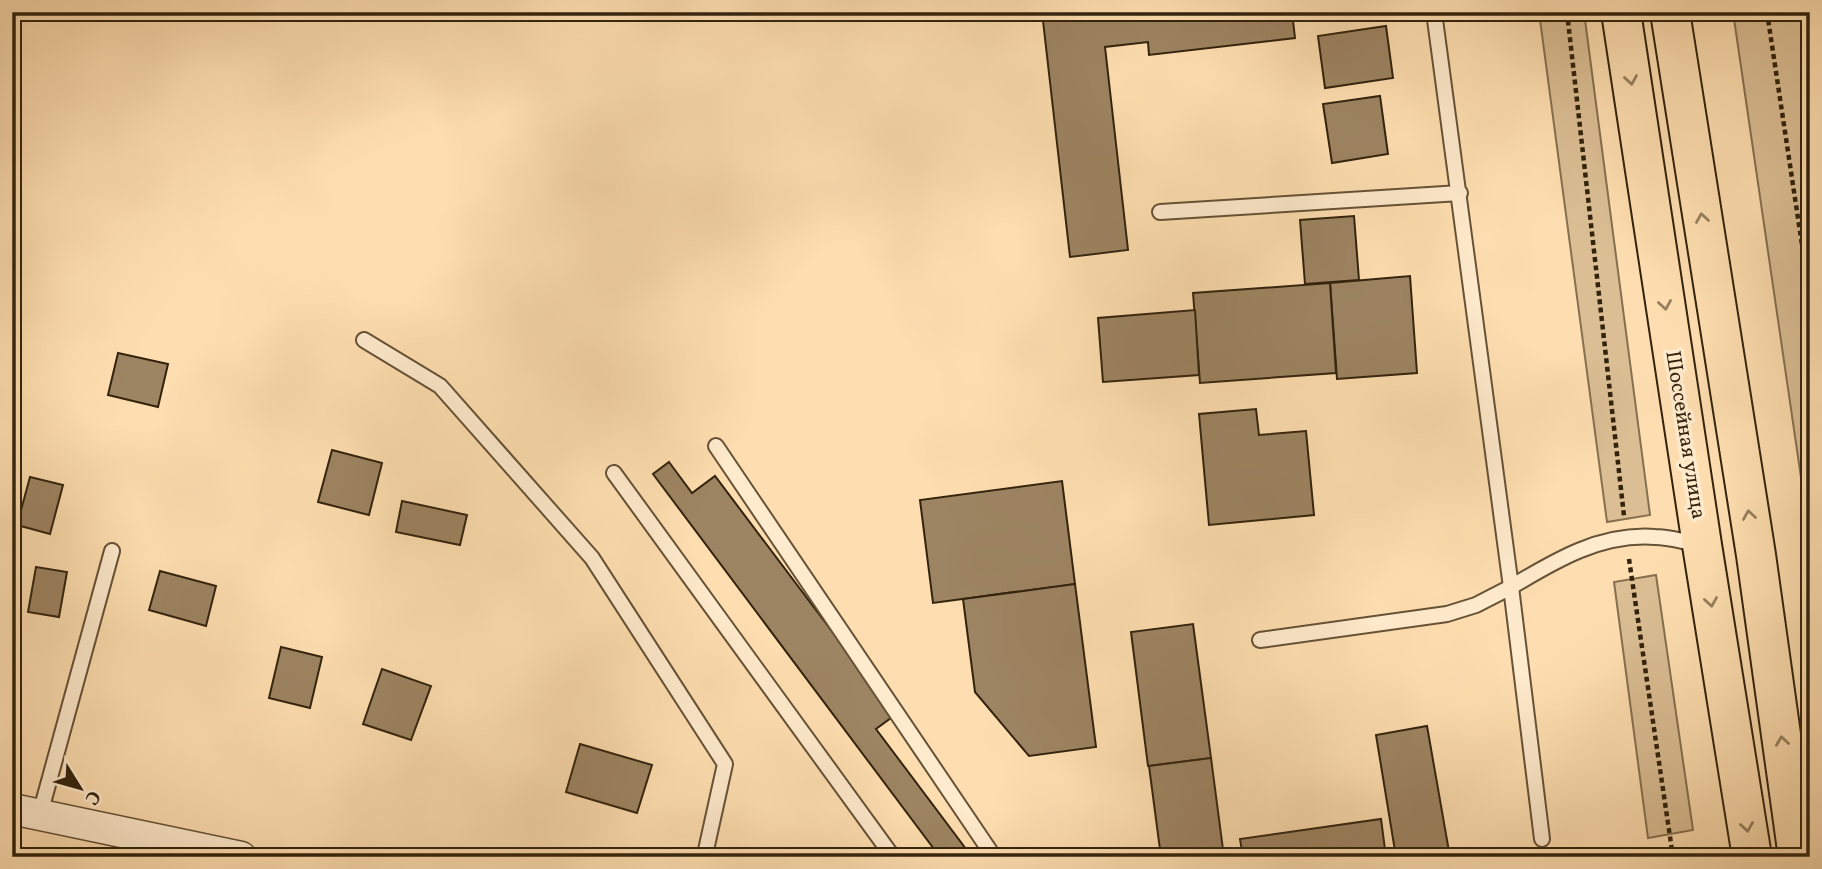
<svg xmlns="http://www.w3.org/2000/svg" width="1822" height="869" font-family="Vollkorn,serif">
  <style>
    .green { fill: #dbbe94; stroke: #877050; stroke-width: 2 }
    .building { fill: #9d8462; stroke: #33230d; stroke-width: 2 }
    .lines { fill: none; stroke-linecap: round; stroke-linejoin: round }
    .lane-casing { stroke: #665236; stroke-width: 18 }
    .street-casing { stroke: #665236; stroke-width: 33 }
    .primary-casing { stroke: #33230d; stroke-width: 42 }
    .path { stroke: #33230d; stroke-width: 4.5; stroke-dasharray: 5 3.5; stroke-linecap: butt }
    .lane { stroke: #feeacc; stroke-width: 14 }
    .street { stroke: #feeacc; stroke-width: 30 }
    .primary { stroke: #fedeb0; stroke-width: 38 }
    .oneway { stroke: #98805e }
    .labels { text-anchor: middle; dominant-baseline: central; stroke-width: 7; stroke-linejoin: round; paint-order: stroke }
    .street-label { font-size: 21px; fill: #33230d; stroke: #feeacc }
  </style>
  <rect width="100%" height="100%" fill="#fedeb0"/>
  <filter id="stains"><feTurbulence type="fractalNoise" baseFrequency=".00286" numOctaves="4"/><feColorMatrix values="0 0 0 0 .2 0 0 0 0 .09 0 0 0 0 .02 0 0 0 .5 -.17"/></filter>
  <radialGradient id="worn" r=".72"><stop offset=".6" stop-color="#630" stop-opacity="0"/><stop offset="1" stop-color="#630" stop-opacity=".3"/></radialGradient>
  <!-- green -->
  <g class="green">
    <path d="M 1539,12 L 1584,12 L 1650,515 L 1607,522 Z"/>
    <path d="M 1733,12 L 1805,12 L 1810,48 L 1810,539 Z"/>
    <path d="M 1656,575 L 1693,830 L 1648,838 L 1614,582 Z"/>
  </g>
  <!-- building -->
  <g class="building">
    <path d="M 1042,12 L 1292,12 L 1295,38 L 1149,55 L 1148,42 L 1105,47 L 1128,250 L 1070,257 Z"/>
    <path d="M 1301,12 L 1363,12 L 1302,19 Z"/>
    <path d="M 1386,26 L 1393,78 L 1325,88 L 1318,36 Z"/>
    <path d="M 1380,96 L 1388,154 L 1332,163 L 1323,104 Z"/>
    <path d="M 1354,216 L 1359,280 L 1305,284 L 1300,220 Z"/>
    <path d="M 1410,276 L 1417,373 L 1337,379 L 1330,283 Z"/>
    <path d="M 1330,283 L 1336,373 L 1200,383 L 1193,293 Z"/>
    <path d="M 1195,310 L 1199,375 L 1103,382 L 1098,318 Z"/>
    <path d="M 118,353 L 168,364 L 158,407 L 108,395 Z"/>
    <path d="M 1256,409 L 1259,435 L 1306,431 L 1314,515 L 1209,525 L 1199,414 Z"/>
    <path d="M 332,450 L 382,463 L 369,515 L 318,502 Z"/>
    <path d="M 669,462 L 692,493 L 715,476 L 895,715 L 876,729 L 972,857 L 940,857 L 653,474 Z"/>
    <path d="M 30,477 L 63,485 L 50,534 L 17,525 Z"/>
    <path d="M 1062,481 L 1075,584 L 933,603 L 920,500 Z"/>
    <path d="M 402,501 L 467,515 L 460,545 L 396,532 Z"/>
    <path d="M 36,567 L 67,572 L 59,617 L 28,612 Z"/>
    <path d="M 160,571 L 216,586 L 206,626 L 149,610 Z"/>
    <path d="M 1075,584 L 1096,747 L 1029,756 L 975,692 L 963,599 Z"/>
    <path d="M 1193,624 L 1211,758 L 1148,766 L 1131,632 Z"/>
    <path d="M 281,647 L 322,657 L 310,708 L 269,698 Z"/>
    <path d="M 382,669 L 431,686 L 411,740 L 363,724 Z"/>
    <path d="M 1427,726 L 1450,857 L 1396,857 L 1376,735 Z"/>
    <path d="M 580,744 L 652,765 L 637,813 L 566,792 Z"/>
    <path d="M 1211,758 L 1224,857 L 1161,857 L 1149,766 Z"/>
    <path d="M 1381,819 L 1386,857 L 1243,857 L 1240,839 Z"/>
  </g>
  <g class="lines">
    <defs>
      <g id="lane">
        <path d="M 1434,12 L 1511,587 C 1556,560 1601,533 1655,537 C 1670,537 1684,542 1699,544"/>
        <path d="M 1160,212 L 1460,193"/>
        <path d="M 364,340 L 440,386 L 592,558 L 725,764 L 706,850 L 703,857"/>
        <path d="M 716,446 L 994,857"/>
        <path d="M 614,473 L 893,857"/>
        <path d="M 1260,640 L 1447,614 L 1476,605 L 1511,587 L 1542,839"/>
        <path d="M 40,814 L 112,551"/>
      </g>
      <path id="street" d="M 12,809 L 241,857"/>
      <g id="primary">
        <path d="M 1621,12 L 1702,545 L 1752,857"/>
        <path d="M 1670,12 L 1756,555 L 1798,857"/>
      </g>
    </defs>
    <!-- lane casing -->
    <use href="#lane" class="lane-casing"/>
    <!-- street casing -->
    <use href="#street" class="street-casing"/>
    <!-- primary casing -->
    <use href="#primary" class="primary-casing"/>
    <!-- path -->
    <g class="path">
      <path d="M 1567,12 L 1624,516"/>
      <path d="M 1767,12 L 1810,298"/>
      <path d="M 1629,559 L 1673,857"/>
    </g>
    <!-- lane -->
    <use href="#lane" class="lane"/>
    <!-- street -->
    <use href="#street" class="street"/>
    <!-- primary -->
    <use href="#primary" class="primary"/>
  </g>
  <!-- one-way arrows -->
  <defs><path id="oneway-chevron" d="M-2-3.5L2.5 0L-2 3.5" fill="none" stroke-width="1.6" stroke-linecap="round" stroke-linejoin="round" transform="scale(1.75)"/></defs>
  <g class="oneway">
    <use href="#oneway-chevron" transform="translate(1631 80) rotate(81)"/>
    <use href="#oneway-chevron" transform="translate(1702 218) rotate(-99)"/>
    <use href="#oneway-chevron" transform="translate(1665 305) rotate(81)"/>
    <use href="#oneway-chevron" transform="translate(1749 515) rotate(-99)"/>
    <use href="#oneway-chevron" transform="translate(1711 602) rotate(81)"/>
    <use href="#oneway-chevron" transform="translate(1782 741) rotate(-98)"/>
    <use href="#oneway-chevron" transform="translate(1747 827) rotate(81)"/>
  </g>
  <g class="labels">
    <!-- street labels -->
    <g class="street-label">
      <text transform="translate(1685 435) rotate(81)">Шоссейная улица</text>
    </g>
  </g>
  <!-- margin -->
  <rect width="1822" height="869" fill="none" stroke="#fedeb0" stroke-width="42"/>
  <rect x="14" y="14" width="1794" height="841" fill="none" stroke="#33230d" stroke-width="3.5"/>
  <rect x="21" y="21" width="1780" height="827" fill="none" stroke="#33230d" stroke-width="2"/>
  <!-- north arrow -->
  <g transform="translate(80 788) rotate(127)" stroke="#feeacc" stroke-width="5" paint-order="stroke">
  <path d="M0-5L12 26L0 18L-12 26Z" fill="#33230d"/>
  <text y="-10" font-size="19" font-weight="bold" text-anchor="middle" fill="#33230d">С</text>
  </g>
  <rect width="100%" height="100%" filter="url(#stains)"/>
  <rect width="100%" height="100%" fill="url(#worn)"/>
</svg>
